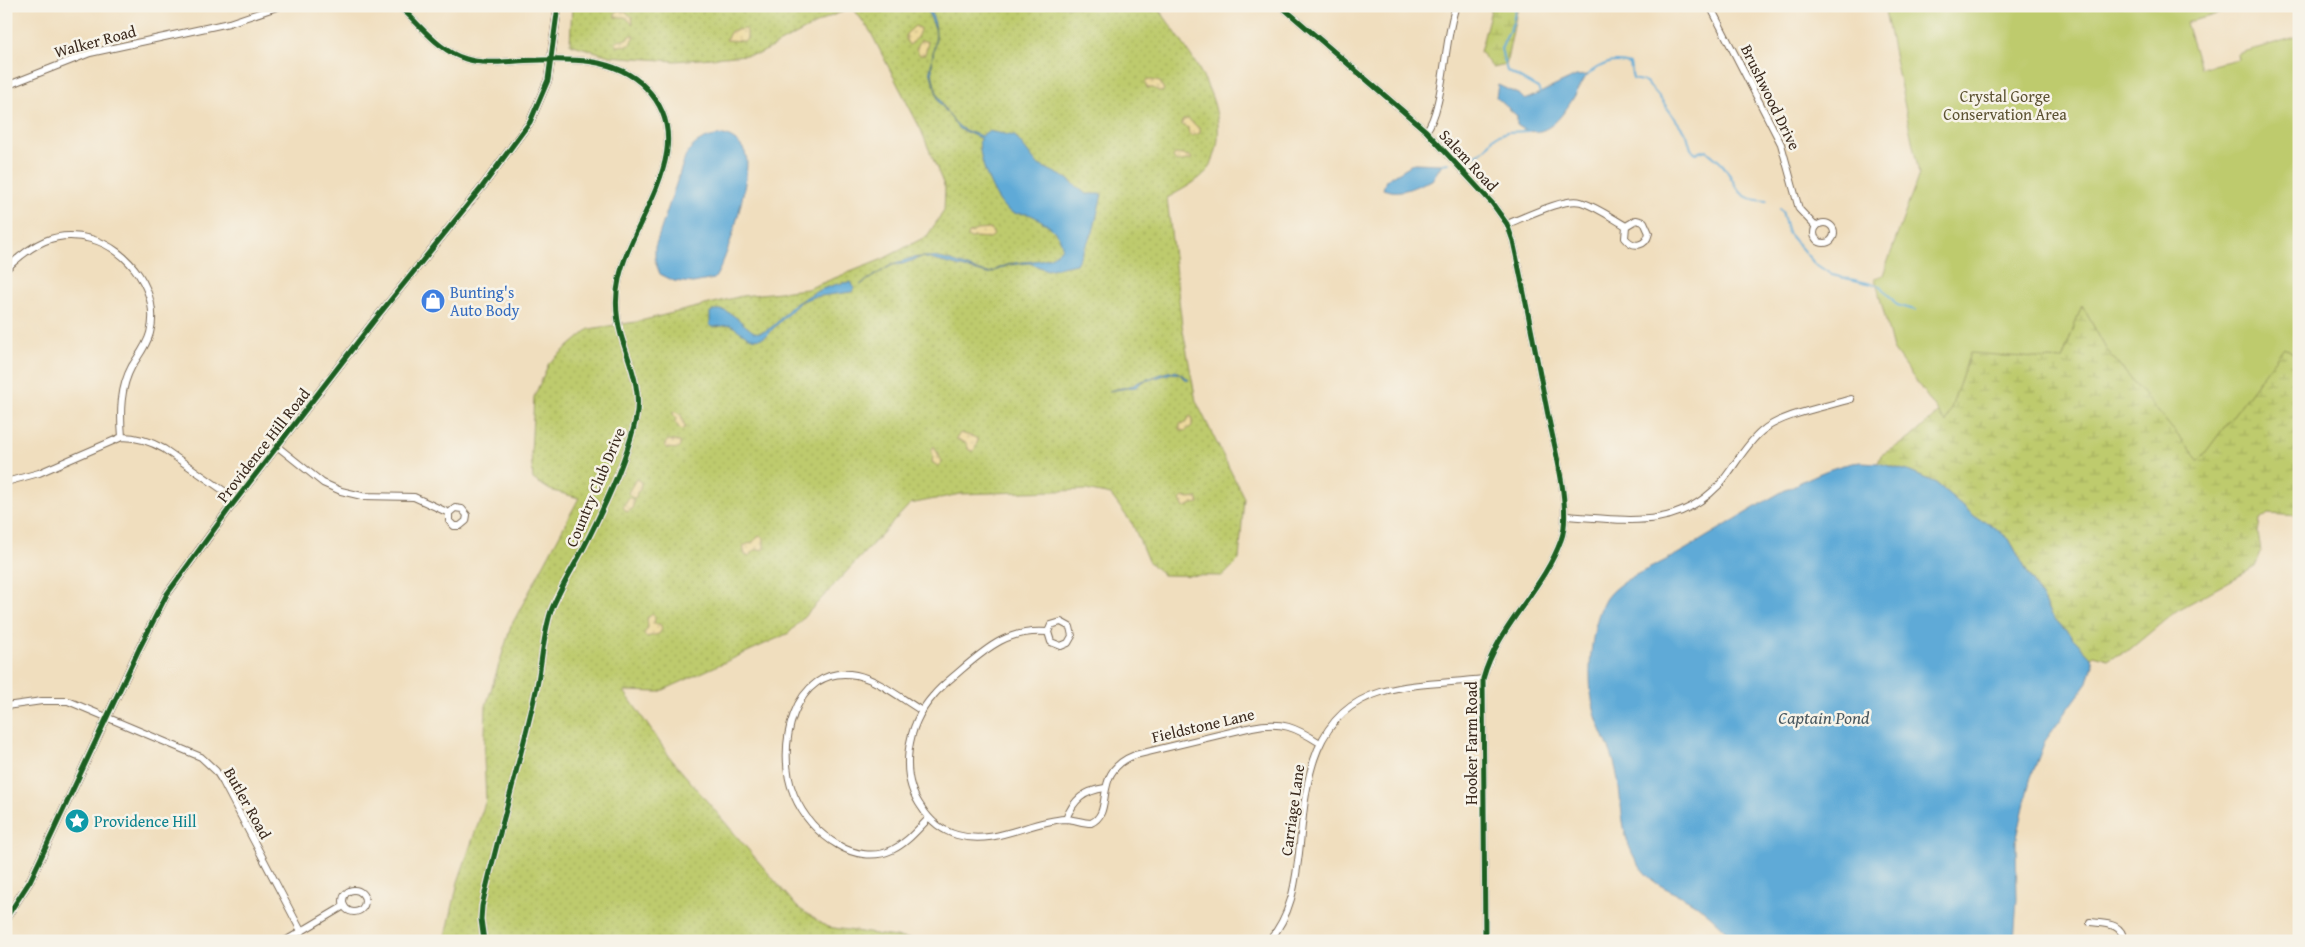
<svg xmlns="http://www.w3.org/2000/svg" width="2305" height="947" font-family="'Gentium Book Plus',serif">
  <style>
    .grass { fill: url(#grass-dots); stroke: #7c7a46 }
    .wetland { fill: url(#wetland-marsh); stroke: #7c7a46 }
    .sand { fill: url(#sand-dots); stroke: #94825e }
    .park { fill: #becb6d; stroke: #7c7a46 }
    .water { fill: #5faad7; stroke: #4d6a7a }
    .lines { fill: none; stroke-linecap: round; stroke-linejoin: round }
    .stream { stroke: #5faad7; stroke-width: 2 }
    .minor-casing { stroke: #7a6956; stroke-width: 8 }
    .tertiary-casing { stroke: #7a6956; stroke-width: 9 }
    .minor { stroke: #fff; stroke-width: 6 }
    .tertiary { stroke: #fff; stroke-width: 8 }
    .cycleway-casing { stroke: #f7f3e8; stroke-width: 8 }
    .cycleway { stroke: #1b5e20; stroke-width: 5 }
    .labels { text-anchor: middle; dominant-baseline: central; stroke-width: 5; stroke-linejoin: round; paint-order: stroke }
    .street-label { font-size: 16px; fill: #3b2a1e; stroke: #f7f3e8 }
    .park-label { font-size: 16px; fill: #5c5232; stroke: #f7f3e8 }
    .shop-label { font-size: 16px; fill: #366cbe; stroke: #f7f3e8; text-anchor: start }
    .culture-label { font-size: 16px; fill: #0d838f; stroke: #f7f3e8; text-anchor: start }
    .water-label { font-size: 18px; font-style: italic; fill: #48575f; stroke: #f7f3e8 }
  </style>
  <defs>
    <pattern id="grass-dots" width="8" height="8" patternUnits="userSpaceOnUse" patternTransform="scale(1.25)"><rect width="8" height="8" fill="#becb6d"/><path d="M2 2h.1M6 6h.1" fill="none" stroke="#a4ae5e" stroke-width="1.8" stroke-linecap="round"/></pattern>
    <pattern id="wetland-marsh" width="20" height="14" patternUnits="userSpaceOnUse" patternTransform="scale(1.25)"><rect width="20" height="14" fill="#becb6d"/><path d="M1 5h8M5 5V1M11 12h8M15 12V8" fill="none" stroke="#a4ae5e"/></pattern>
    <pattern id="sand-dots" width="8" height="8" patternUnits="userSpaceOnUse" patternTransform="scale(1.25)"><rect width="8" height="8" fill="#eeda9e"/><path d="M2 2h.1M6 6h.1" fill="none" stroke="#cdbb88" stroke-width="1.8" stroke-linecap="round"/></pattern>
  </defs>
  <rect width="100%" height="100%" fill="#f7f3e8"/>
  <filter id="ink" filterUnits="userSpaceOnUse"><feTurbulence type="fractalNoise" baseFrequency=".02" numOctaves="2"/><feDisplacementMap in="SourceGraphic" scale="10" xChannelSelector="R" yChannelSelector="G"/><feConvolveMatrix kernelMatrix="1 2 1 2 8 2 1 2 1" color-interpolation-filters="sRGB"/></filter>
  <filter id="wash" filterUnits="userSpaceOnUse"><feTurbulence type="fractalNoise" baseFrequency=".0096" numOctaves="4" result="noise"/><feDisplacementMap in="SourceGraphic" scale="20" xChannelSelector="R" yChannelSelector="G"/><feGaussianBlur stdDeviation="1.12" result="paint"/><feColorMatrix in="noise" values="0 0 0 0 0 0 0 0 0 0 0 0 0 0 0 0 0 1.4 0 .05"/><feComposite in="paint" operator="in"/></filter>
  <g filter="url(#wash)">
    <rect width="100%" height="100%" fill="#f0debe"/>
    <!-- grass -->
    <path class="grass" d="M 572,6 L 1157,6 C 1185,48 1233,103 1214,157 C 1212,161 1211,167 1208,170 C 1196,183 1181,190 1167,198 L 1182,325 L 1196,401 L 1244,498 L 1239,560 L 1223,576 L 1163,575 L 1148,561 L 1133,525 L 1111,495 L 1086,490 L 960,494 L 910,504 L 789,633 L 659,692 L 624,691 L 672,760 L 797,907 L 827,927 L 923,941 L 445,941 L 458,882 L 486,800 L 484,759 L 486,706 L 511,626 L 579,498 L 550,490 L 533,479 L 531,453 L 534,397 L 549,363 L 589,329 L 636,322 L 742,296 L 807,289 L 883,259 L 927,236 L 944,211 L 945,188 L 921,130 L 870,31 L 853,8 L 831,16 L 759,54 L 675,61 L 610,56 L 570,44 Z"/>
    <!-- wetland -->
    <g class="wetland">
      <path d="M 1492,6 L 1518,6 L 1506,65 L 1493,68 L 1480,52 Z"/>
      <path d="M 2299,200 L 2299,516 L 2268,514 L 2260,520 L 2258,533 L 2261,552 L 2255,567 L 2176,611 L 2129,650 L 2108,659 L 2094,655 L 2091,657 L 2051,615 L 2009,539 L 1989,523 L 1979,520 L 1936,483 L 1908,471 L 1878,463 L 1881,455 L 1909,439 L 1947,405 L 1952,354 L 2058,307 L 2137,306 Z"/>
    </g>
    <!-- sand -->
    <g class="sand">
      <path d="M 618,10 L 625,11 L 632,17 L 633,24 L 625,17 L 615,17 L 615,14 Z"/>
      <path d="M 915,26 L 920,28 C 920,34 914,43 909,45 L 906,40 L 906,34 Z"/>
      <path d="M 744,29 L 747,31 L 747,39 L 744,41 L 726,40 L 731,31 Z"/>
      <path d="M 632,35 L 635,36 L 630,45 L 616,46 L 616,41 L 624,40 Z"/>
      <path d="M 921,40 L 928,42 L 925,54 L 920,55 L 916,49 Z"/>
      <path d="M 1147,79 L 1160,82 L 1164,90 L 1161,92 L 1153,88 L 1147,88 L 1145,83 Z"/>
      <path d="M 1188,119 L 1200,129 L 1200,133 L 1192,136 L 1189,134 L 1188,128 L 1181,124 L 1183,120 Z"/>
      <path d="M 1175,154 L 1190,156 L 1192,159 L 1176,162 L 1173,157 Z"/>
      <path d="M 991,229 L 994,235 L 990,238 L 974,237 L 970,239 L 968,236 L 969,233 L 977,230 Z"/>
      <path d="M 674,411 L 681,415 L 685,427 L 683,430 L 680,429 L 675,422 L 676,418 L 673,414 Z"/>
      <path d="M 1190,416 L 1192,417 L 1192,426 L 1185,431 L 1180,430 L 1180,424 L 1186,423 Z"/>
      <path d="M 960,433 L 974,437 L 978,440 L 974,451 L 969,450 L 966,443 L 956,439 Z"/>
      <path d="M 668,440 L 680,442 L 680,446 L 678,449 L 666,448 L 665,444 Z"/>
      <path d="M 934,446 L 942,462 L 938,466 L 932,462 L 933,456 L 931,451 Z"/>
      <path d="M 636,479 L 641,482 L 640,490 L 637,492 L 636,497 L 633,498 L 628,493 Z"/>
      <path d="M 629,497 L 634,501 L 632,509 L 627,512 L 623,507 Z"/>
      <path d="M 1183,497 L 1189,499 L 1197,498 L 1199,503 L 1192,504 L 1184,508 L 1180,500 Z"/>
      <path d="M 760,535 L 764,538 L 764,549 L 755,550 L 749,556 L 745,555 L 743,546 L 753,542 Z"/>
      <path d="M 653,614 L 655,618 L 654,624 L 660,624 L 662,629 L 659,634 L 646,637 L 644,634 L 648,627 L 647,618 Z"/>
    </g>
    <!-- park -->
    <path class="park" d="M 1884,6 L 2222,6 L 2224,12 L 2186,23 L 2200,68 L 2238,59 L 2237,54 L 2299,36 L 2299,357 L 2284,347 L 2199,461 L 2106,349 L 2082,305 L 2062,360 L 1970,353 L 1946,423 L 1893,349 L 1875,278 L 1883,275 L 1919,174 Z"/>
    <!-- water -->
    <g class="water">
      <path d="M 925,6 C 944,24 932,46 932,68 C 933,90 944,113 960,127 C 966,132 975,133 981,136 L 988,131 L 1015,136 L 1037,164 L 1066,178 L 1086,194 L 1102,194 L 1093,232 L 1076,264 L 1047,270 L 1029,263 L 1009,265 L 988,274 L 922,257 L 903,264 L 891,265 L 860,285 C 891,265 910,250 948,260 C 962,264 975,271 989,273 C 995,271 1000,267 1007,265 C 1024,259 1051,265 1062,247 C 1062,233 1042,220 1031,215 C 1023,212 1016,216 1009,211 C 994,202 976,154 980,138 L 959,129 L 939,102 L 930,71 L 936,37 L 935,28 Z"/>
      <path d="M 1587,75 C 1572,98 1551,150 1517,125 L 1517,116 L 1496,97 L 1498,85 L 1520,95 L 1525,100 L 1576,76 Z"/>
      <path d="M 724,135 C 734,138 743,145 746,155 C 752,176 727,263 714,279 L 693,283 L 674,281 L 660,274 L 655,261 L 655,247 L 685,157 C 693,141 708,136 724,135 Z"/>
      <path d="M 1414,163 L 1442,164 L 1432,180 C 1414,186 1402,196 1383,189 L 1386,180 Z"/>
      <path d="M 850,282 L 854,288 L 852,292 L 813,297 L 800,302 L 765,337 C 750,343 742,331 730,325 L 714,327 L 710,326 L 710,312 C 727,303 741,324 754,332 C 773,336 783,310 798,302 C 814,292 830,284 850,282 Z"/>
      <path d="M 1176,371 L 1189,379 L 1188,381 L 1179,374 L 1172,373 L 1142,382 L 1136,387 L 1108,391 L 1134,385 L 1136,383 L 1167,372 Z"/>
      <path d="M 1861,462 L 1878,463 L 1908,471 L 1936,483 L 1979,520 L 1989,523 L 2009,539 L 2051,615 L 2091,657 L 2093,664 L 2088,682 L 2045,741 L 2030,780 L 2016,842 L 2017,899 L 2014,941 L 1735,941 C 1725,929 1703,908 1690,901 C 1674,891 1657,887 1645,873 C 1616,839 1625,801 1614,762 C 1609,744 1598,728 1594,709 C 1589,690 1589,665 1592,645 C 1594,630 1598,611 1606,598 C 1620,579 1646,571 1666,560 C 1680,553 1693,545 1706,537 C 1746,514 1816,465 1861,462 Z"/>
    </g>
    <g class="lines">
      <!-- stream -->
      <g class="stream">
        <path d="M 1516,6 L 1513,23 L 1501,49 L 1507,71 L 1538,88 L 1540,93"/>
        <path d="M 1587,75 C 1601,64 1612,59 1630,64 L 1633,79 L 1646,82 L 1660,98 L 1687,135 L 1691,149 L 1696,153 L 1706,150 C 1711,155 1717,159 1722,164 C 1739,185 1734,200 1767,201"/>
        <path d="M 1458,161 C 1475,157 1485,153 1494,137 L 1507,132 L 1530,131 L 1531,129"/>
        <path d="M 1442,164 L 1448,163"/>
        <path d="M 1780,209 L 1782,211 L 1788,233 L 1814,263 L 1832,275 L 1881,286 L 1897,305 L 1915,310"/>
      </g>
    </g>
  </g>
  <g filter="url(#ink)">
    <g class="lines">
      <defs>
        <g id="minor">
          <path d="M 399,6 C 420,24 438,51 466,59 C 482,64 500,62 517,61 C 560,59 614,54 646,88 C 703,146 631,219 619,279 C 615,297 616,317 621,335 C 629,363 642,388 636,418 C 628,456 603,510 585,545 C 574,567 560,588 551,611 C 542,638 542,668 535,695 C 519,766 498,835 482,906 L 481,919 L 484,941"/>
          <path d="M 1281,6 L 1426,131 L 1492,203 L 1507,224 L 1513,241 C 1525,295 1535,350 1546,405 C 1552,439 1573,509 1561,540 C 1543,590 1497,627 1483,679 L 1485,941"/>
          <path d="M 1710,6 L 1781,144 L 1799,209 L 1816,227"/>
          <path d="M 6,86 L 90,53 L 229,23 L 280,6"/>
          <path d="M 1426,131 C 1444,111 1444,37 1456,6"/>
          <circle cx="1824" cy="233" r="10"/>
          <path d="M 1507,224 C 1523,218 1565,197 1581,202 C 1597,207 1612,218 1626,226 L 1625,238 C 1634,249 1646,246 1649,233 L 1644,222 L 1636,220 L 1626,226"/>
          <path d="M 6,269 C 31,245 55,229 91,239 C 129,249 161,293 150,333 C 147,345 139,355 132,366 C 120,388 120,412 122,437"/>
          <path d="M 278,447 L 323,483 L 341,491 L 362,496 L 414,497 L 449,513 L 449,521 L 454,526 L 460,526 L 466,521 L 467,515 L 462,509 L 455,508 L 449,513"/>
          <path d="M 6,482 L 39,473 L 122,437 C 138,437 150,441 164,449 L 237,500"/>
          <path d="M 1565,516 C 1622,519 1674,532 1719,485 C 1734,468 1744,446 1762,431 C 1782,414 1825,407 1851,399"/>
          <path d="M 1048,632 L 1051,625 L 1061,622 L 1070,627 L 1072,636 L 1068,643 L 1061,646 L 1051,642 L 1048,632 C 1009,629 989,646 961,670 C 952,678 941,686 933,696 C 907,725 898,775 922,808 C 930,821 943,831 957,835 C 995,846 1029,821 1065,819 C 1074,819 1082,823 1091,823 C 1116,812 1090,772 1135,755 L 1252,727 C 1282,721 1295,727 1320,743"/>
          <path d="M 6,706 L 42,701 L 68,701 L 201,757 L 216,771 L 223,782 L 301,931"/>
          <path d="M 922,711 C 902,699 879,680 856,675 C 792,663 775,751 794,795 C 803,816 819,834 838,845 C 854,855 875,858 892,850 C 907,843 918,829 929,818"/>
          <path d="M 1066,819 C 1074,799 1084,791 1105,788"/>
          <circle cx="354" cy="901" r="11"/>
          <path d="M 2090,922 C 2105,924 2122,922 2124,941"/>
          <path d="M 263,941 L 273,941"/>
          <path d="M 285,941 L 344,906"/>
          <path d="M 1269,941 C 1291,915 1295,886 1299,853 C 1306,790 1307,714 1381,692 C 1413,683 1450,683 1483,679"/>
        </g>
        <path id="tertiary" d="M 6,918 L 30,881 L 139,649 L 167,594 L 229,509 L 373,322 L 482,187 L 530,122 L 548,80 L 558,6"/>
      </defs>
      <!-- minor casing -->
      <use href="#minor" class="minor-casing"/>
      <!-- tertiary casing -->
      <use href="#tertiary" class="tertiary-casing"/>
      <!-- minor -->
      <use href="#minor" class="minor"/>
      <!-- tertiary -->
      <use href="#tertiary" class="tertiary"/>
      <defs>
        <g id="cycleway">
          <path d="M 399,6 C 420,24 438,51 466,59 C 482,64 500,62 517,61 C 560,59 614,54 646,88 C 703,146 631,219 619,279 C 615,297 616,317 621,335 C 629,363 642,388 636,418 C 628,456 603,510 585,545 C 574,567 560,588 551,611 C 542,638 542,668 535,695 C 519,766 498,835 482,906 L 481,919 L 484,941"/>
          <path d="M 1281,6 L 1426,131 L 1492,203 L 1507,224 L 1513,241 C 1525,295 1535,350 1546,405 C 1552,439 1573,509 1561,540 C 1543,590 1497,627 1483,679 L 1485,941"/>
          <path d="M 6,918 L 30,881 L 139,649 L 167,594 L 229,509 L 373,322 L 482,187 L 530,122 L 548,80 L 558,6"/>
        </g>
      </defs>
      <!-- cycleway casing -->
      <use href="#cycleway" class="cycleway-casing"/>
      <!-- cycleway -->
      <use href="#cycleway" class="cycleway"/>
    </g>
  </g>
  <!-- icons -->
  <defs>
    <symbol id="shop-disc" viewBox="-11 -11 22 22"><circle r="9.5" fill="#3f7fe0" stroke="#f7f3e8"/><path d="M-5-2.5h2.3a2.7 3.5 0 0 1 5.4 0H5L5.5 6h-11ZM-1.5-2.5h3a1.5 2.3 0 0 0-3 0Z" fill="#fff"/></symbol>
    <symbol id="sight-disc" viewBox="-11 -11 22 22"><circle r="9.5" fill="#0f9aa8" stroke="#f7f3e8"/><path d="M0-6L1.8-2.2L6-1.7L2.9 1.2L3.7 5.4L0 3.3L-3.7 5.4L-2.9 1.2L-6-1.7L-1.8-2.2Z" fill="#fff"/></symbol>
  </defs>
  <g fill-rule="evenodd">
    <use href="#shop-disc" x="419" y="287" width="28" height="28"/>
    <use href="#sight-disc" x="63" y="807" width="28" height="28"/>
  </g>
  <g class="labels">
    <!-- street labels -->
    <g class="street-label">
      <text transform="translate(95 41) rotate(-15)">Walker Road</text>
      <text transform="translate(1771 97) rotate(64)">Brushwood Drive</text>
      <text transform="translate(1469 160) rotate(47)">Salem Road</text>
      <text transform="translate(263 445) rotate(-52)">Providence Hill Road</text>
      <text transform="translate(595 487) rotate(-67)">Country Club Drive</text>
      <text transform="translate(1203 725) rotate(-13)">Fieldstone Lane</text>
      <text transform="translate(1471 743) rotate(-90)">Hooker Farm Road</text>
      <text transform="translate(248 803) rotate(61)">Butler Road</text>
      <text transform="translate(1292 810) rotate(-82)">Carriage Lane</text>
    </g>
    <!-- park labels -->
    <g class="park-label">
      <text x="2005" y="96">Crystal Gorge<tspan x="2005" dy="18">Conservation Area</tspan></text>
    </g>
    <!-- shop labels -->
    <g class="shop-label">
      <text x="450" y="292">Bunting's<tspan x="450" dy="18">Auto Body</tspan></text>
    </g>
    <!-- culture labels -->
    <g class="culture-label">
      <text x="94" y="821">Providence Hill</text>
    </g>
    <!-- water labels -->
    <g class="water-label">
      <text x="1824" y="717">Captain Pond</text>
    </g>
  </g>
  <!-- margin -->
  <rect width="2305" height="947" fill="none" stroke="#f7f3e8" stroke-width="25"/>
</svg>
